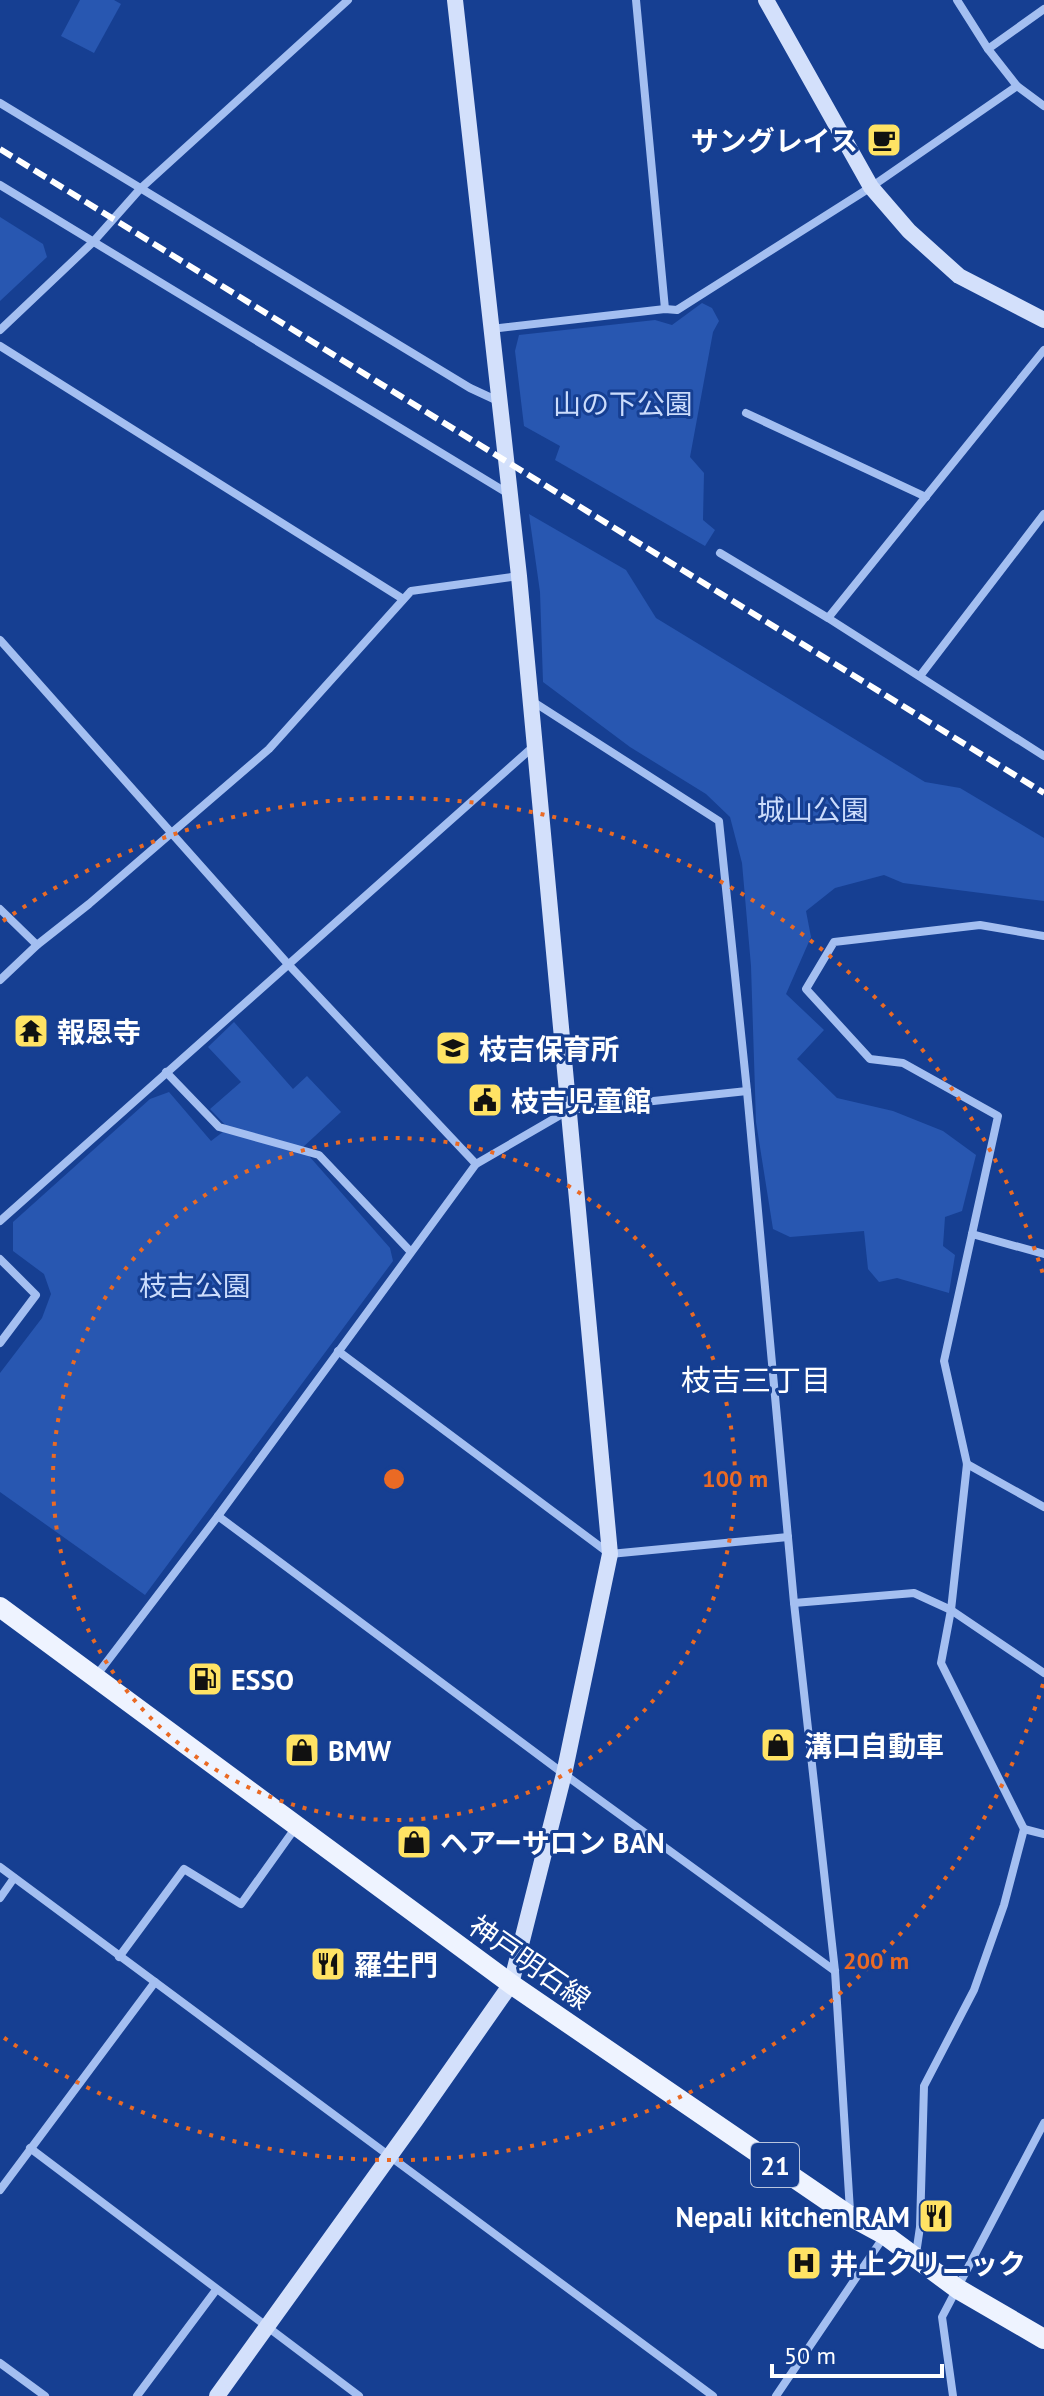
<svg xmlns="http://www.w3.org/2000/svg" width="1044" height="2396" font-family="'PT Sans','Noto Sans JP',sans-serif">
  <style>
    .green { fill: #2857b1 }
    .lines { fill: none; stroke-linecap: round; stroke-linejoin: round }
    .street { stroke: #a4bff1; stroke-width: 8 }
    .secondary { stroke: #d3e0fb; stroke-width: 16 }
    .primary { stroke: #eef3ff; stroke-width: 20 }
    .rail { stroke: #fff; stroke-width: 6; stroke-dasharray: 14 6; stroke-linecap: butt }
    .ring { fill: none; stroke: #ea6a24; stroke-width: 4; stroke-dasharray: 4 8 }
    .labels { text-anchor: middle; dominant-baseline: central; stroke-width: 6; stroke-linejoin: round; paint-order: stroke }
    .shield { fill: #163f92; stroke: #b9c5de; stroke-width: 2 }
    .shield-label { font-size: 26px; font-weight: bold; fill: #fff }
    .poi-label { font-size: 28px; font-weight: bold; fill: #fff; stroke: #163f92; text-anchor: start }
    .park-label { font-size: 28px; fill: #cbdcfc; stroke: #163f92 }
    .street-label { font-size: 28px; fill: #fff; stroke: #163f92 }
    .neighbourhood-label { font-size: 30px; fill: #fff; stroke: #163f92 }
    .centre { fill: #ea6a24; stroke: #163f92; stroke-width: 4 }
    .ring-label { font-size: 24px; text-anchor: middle; font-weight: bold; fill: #ea6a24; stroke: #163f92; stroke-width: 6; stroke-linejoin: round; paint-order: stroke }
  </style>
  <rect width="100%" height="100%" fill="#163f92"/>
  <!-- green -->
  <g class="green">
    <path d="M 80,0 L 114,0 L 121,4 L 94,53 L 61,36 Z"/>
    <path d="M 0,217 L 43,244 L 47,257 L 0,301 Z"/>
    <path d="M 702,303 L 712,308 L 719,321 L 713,332 L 690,457 L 704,473 L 703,520 L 715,530 L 705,546 L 555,460 L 560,446 L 524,426 L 515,351 L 519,335 L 655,320 L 672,325 Z"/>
    <path d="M 529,514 L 626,570 L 656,618 L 925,782 L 960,788 L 1044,838 L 1044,901 L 903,883 L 884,875 L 835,888 L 806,911 L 811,937 L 786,994 L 824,1030 L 797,1059 L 837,1098 L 893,1111 L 943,1131 L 976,1155 L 962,1211 L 945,1217 L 943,1246 L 955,1255 L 949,1293 L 897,1278 L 879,1282 L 868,1269 L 864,1231 L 790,1237 L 773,1229 L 756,1122 L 751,966 L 742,863 L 730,817 L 706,794 L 630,747 L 543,682 L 540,592 Z"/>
    <path d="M 234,1022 L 293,1089 L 307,1076 L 341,1112 L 302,1148 L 390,1248 L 393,1261 L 145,1595 L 0,1492 L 0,1373 L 42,1318 L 51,1294 L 44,1274 L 13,1251 L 13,1222 L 150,1099 L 169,1092 L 211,1141 L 228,1128 L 210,1109 L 241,1082 L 208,1047 Z"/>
  </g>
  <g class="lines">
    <!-- street -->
    <g class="street">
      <path d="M 636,0 L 665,309"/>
      <path d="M 957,0 L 988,49"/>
      <path d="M 1017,86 L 1044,106"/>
      <path d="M 0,103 L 470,388 L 498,401"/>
      <path d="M 0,185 L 509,494"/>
      <path d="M 491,329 L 665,309 L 677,310 L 871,187 L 1017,86 L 988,49 L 1044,9"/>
      <path d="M 0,330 L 93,242 L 140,189 L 348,0"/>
      <path d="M 0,346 L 403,599"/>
      <path d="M 746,413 L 926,497"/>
      <path d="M 720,553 L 828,618 L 1044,756"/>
      <path d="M 828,618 L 1044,350"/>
      <path d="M 0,640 L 287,963 L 476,1164"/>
      <path d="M 920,676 L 1044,514"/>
      <path d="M 532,701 L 719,821 L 747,1091 L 794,1603 L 835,1971 L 850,2211"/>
      <path d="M 0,909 L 37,945"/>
      <path d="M 0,980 L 37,945 L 89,904 L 269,749 L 411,591 L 519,576"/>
      <path d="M 166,1072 L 219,1127 L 319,1155 L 410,1251"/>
      <path d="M 0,1221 L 534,746"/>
      <path d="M 972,1234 L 1044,1254"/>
      <path d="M 0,1259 L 36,1295 L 0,1343"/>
      <path d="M 338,1351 L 610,1554 L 788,1537"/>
      <path d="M 967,1464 L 1044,1507"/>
      <path d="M 218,1516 L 564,1774 L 835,1971"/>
      <path d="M 794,1603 L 914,1593 L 951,1610 L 1044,1673"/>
      <path d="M 96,1676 L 218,1516 L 476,1164 L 569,1110 L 747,1091"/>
      <path d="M 1024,1829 L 1044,1834"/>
      <path d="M 0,1867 L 713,2396"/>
      <path d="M 0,1898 L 14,1878"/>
      <path d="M 119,1957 L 184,1869 L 241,1904 L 296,1827"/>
      <path d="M 30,2148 L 359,2396"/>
      <path d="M 0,2190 L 155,1982"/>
      <path d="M 916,2254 L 920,2227 L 924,2086 L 974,1990 L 1004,1905 L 1024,1829 L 941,1663 L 951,1610 L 967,1464 L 944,1361 L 998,1116 L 903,1063 L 870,1059 L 806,989 L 834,942 L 980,925 L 1044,936"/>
      <path d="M 0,2363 L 45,2396"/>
      <path d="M 137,2396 L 216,2290"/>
      <path d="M 776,2396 L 885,2235"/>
      <path d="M 953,2396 L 942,2317 L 1044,2123"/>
    </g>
    <!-- secondary -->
    <g class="secondary">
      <path d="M 766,0 L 871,187 L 909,231 L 959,276 L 1044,320"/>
      <path d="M 217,2396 L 415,2121 L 511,1984 L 564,1774 L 610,1554 L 519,576 L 455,0"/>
    </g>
    <!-- primary -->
    <path class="primary" d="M 0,1607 L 511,1984 L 850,2216 L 885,2235 L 958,2289 L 1044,2339"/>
    <!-- rail -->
    <path class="rail" d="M 0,149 L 1044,793"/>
  </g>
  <!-- distance rings -->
  <g class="ring">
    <circle cx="394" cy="1479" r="341"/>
    <path d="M1043 1684A681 681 0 0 1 3 2037M3 921A681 681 0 0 1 1043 1274"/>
  </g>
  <!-- icons -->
  <defs>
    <symbol id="cafe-square" viewBox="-11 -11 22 22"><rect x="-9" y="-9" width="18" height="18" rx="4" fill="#ffe364" stroke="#163f92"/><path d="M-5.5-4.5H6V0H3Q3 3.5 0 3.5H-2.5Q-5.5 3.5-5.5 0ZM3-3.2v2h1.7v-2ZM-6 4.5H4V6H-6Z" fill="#111"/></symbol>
    <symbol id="temple-square" viewBox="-11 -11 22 22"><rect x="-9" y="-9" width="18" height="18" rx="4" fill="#ffe364" stroke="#163f92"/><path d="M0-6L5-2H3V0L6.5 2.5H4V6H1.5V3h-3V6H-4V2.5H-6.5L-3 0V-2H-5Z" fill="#111"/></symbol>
    <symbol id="school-square" viewBox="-11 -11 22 22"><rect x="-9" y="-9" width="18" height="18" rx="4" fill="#ffe364" stroke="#163f92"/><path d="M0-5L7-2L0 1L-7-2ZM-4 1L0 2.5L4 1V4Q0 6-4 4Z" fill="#111"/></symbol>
    <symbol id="civic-square" viewBox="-11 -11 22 22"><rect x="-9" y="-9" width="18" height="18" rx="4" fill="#ffe364" stroke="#163f92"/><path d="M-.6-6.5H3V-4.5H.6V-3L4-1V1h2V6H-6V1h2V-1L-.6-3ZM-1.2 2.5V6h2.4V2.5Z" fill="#111"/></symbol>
    <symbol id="fuel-square" viewBox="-11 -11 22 22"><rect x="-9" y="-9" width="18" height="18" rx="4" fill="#ffe364" stroke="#163f92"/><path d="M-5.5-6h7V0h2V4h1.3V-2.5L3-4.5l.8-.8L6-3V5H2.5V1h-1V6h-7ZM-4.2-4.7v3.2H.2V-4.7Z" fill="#111"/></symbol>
    <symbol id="shop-square" viewBox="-11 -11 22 22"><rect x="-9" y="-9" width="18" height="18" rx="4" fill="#ffe364" stroke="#163f92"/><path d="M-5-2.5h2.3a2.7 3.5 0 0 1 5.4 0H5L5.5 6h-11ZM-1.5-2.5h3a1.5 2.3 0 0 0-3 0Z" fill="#111"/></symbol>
    <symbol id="restaurant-square" viewBox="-11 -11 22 22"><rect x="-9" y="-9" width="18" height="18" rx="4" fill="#ffe364" stroke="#163f92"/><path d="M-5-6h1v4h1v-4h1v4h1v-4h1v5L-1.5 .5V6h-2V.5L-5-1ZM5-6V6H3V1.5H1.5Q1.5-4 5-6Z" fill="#111"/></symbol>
    <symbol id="hospital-square" viewBox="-11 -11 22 22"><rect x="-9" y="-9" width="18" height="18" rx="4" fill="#ffe364" stroke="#163f92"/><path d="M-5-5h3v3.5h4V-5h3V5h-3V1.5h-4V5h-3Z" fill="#111"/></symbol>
  </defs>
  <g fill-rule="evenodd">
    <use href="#cafe-square" x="864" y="120" width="40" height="40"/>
    <use href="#temple-square" x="11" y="1011" width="40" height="40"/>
    <use href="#school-square" x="433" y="1028" width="40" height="40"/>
    <use href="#civic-square" x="465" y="1080" width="40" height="40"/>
    <use href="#fuel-square" x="185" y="1659" width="40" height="40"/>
    <use href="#shop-square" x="758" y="1725" width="40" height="40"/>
    <use href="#shop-square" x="282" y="1730" width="40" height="40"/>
    <use href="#shop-square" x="394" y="1822" width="40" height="40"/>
    <use href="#restaurant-square" x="308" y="1944" width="40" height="40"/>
    <use href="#restaurant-square" x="916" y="2196" width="40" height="40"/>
    <use href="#hospital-square" x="784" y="2243" width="40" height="40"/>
  </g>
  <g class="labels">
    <!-- shield labels -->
    <rect class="shield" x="751" y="2143" width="48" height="44" rx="6"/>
    <g class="shield-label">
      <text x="775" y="2165">21</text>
    </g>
    <!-- poi labels -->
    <g class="poi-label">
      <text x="858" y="140" text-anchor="end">サングレイス</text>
      <text x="57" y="1031">報恩寺</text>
      <text x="479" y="1048">枝吉保育所</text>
      <text x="511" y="1100">枝吉児童館</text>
      <text x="231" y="1679">ESSO</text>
      <text x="804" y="1745">溝口自動車</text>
      <text x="328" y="1750">BMW</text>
      <text x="440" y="1842">ヘアーサロン BAN</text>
      <text x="354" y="1964">羅生門</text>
      <text x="910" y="2216" text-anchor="end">Nepali kitchen RAM</text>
      <text x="830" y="2263">井上クリニック</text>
    </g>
    <!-- park labels -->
    <g class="park-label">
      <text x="623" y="403">山の下公園</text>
      <text x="813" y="809">城山公園</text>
      <text x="195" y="1285">枝吉公園</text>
    </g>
    <!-- street labels -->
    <g class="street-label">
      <text transform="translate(530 1962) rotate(35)">神戸明石線</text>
    </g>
    <!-- neighbourhood labels -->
    <g class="neighbourhood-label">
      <text x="756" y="1379">枝吉三丁目</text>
    </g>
  </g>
  <circle cx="394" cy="1479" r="12" class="centre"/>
  <g class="ring-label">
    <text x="735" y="1487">100 m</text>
    <text x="876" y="1969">200 m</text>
  </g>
  <!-- scale -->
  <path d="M772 2364v12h170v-12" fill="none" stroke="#ffffff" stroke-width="4"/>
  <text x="784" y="2364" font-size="24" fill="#ffffff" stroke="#163f92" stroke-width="6" paint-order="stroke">50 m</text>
</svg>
